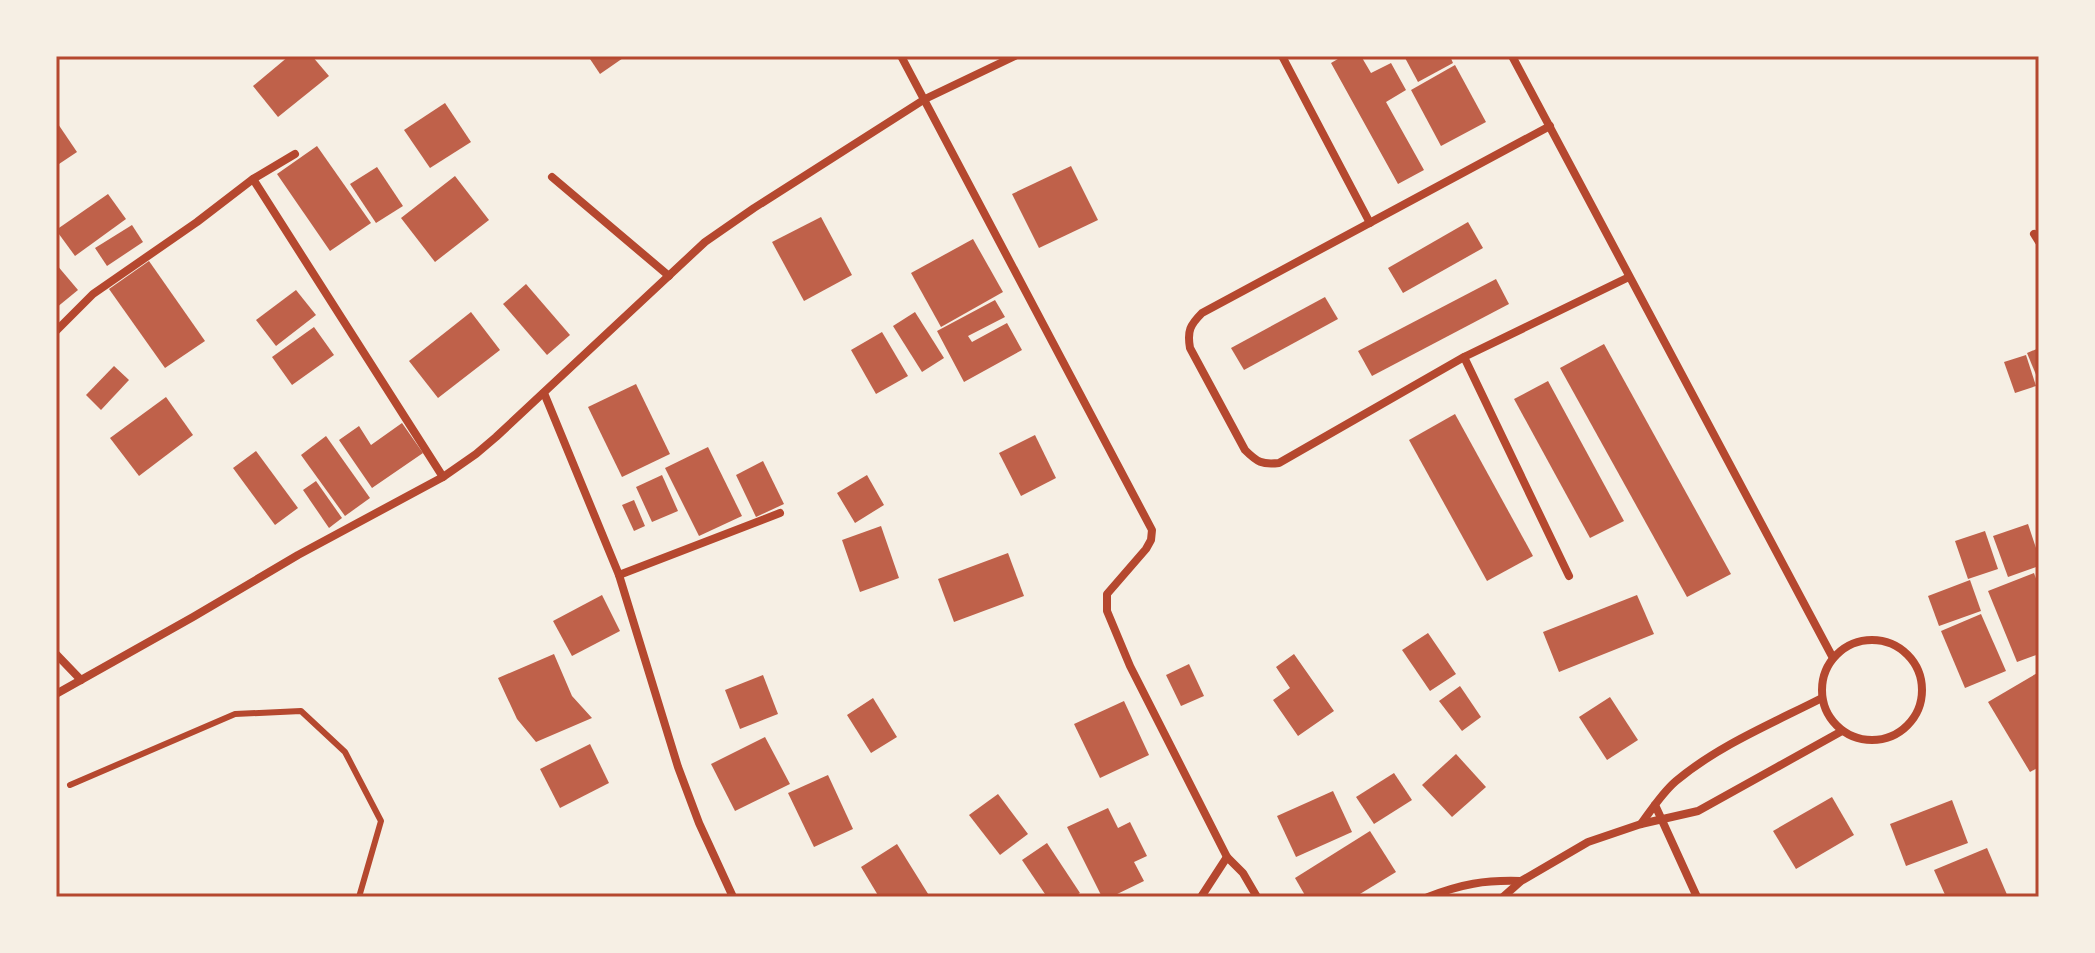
<svg xmlns="http://www.w3.org/2000/svg" width="2095" height="953" font-family="Signika,sans-serif">
  <style>
    .building { fill: #bf614a }
    .lines { fill: none; stroke-linecap: round; stroke-linejoin: round }
    .service { stroke: #b5482f; stroke-width: 6 }
    .minor { stroke: #b5482f; stroke-width: 8 }
    .neatline { fill: none; stroke: #b5482f; stroke-width: 3 }
  </style>
  <rect width="100%" height="100%" fill="#f6efe4"/>
  <!-- building -->
  <g class="building">
    <path d="M 289,56 L 312,56 L 329,76 L 278,117 L 253,86 Z"/>
    <path d="M 588,56 L 626,56 L 600,74 Z"/>
    <path d="M 1343,56 L 1361,56 L 1371,73 L 1391,63 L 1406,90 L 1386,102 L 1424,170 L 1398,184 L 1331,63 Z"/>
    <path d="M 1404,56 L 1450,56 L 1453,63 L 1418,82 Z"/>
    <path d="M 1455,65 L 1486,122 L 1441,146 L 1411,90 Z"/>
    <path d="M 445,103 L 471,142 L 430,168 L 404,130 Z"/>
    <path d="M 56,121 L 77,152 L 56,166 Z"/>
    <path d="M 317,146 L 371,223 L 330,251 L 277,174 Z"/>
    <path d="M 1071,166 L 1098,220 L 1039,248 L 1012,194 Z"/>
    <path d="M 377,167 L 403,206 L 376,223 L 350,184 Z"/>
    <path d="M 455,176 L 489,220 L 435,262 L 401,218 Z"/>
    <path d="M 108,194 L 126,219 L 75,256 L 56,230 Z"/>
    <path d="M 821,217 L 852,275 L 804,301 L 772,242 Z"/>
    <path d="M 1468,222 L 1483,248 L 1403,293 L 1388,268 Z"/>
    <path d="M 132,225 L 143,242 L 107,266 L 95,248 Z"/>
    <path d="M 973,239 L 1003,292 L 941,327 L 911,273 Z"/>
    <path d="M 149,261 L 205,341 L 165,368 L 109,289 Z"/>
    <path d="M 56,264 L 78,290 L 56,308 Z"/>
    <path d="M 1496,279 L 1509,304 L 1372,376 L 1358,351 Z"/>
    <path d="M 526,284 L 570,335 L 547,355 L 503,304 Z"/>
    <path d="M 296,290 L 316,315 L 276,346 L 256,320 Z"/>
    <path d="M 1325,297 L 1338,319 L 1244,370 L 1231,348 Z"/>
    <path d="M 995,300 L 1005,317 L 968,336 L 972,342 L 1007,323 L 1022,350 L 964,382 L 937,331 Z"/>
    <path d="M 471,312 L 500,350 L 438,398 L 409,361 Z"/>
    <path d="M 915,312 L 944,358 L 922,372 L 893,326 Z"/>
    <path d="M 314,327 L 334,355 L 292,385 L 272,357 Z"/>
    <path d="M 882,332 L 908,376 L 876,394 L 851,350 Z"/>
    <path d="M 1604,344 L 1731,574 L 1687,597 L 1560,368 Z"/>
    <path d="M 2039,348 L 2039,382 L 2027,353 Z"/>
    <path d="M 2026,355 L 2036,386 L 2015,393 L 2004,362 Z"/>
    <path d="M 114,366 L 129,380 L 101,410 L 86,395 Z"/>
    <path d="M 1548,381 L 1624,521 L 1590,538 L 1514,399 Z"/>
    <path d="M 636,384 L 670,454 L 622,477 L 588,407 Z"/>
    <path d="M 166,397 L 193,435 L 139,476 L 110,438 Z"/>
    <path d="M 1455,414 L 1533,556 L 1487,581 L 1409,440 Z"/>
    <path d="M 402,423 L 423,453 L 372,488 L 339,440 L 359,426 L 371,445 Z"/>
    <path d="M 1035,435 L 1056,478 L 1021,496 L 999,453 Z"/>
    <path d="M 326,436 L 370,498 L 345,516 L 301,455 Z"/>
    <path d="M 708,447 L 742,516 L 699,536 L 665,468 Z"/>
    <path d="M 256,451 L 298,508 L 275,525 L 233,468 Z"/>
    <path d="M 763,461 L 784,504 L 756,517 L 736,475 Z"/>
    <path d="M 662,475 L 678,511 L 652,522 L 636,487 Z"/>
    <path d="M 867,475 L 884,505 L 855,523 L 837,493 Z"/>
    <path d="M 316,481 L 342,518 L 329,528 L 303,490 Z"/>
    <path d="M 634,500 L 645,526 L 634,531 L 622,505 Z"/>
    <path d="M 2028,524 L 2039,557 L 2039,566 L 2008,577 L 1993,536 Z"/>
    <path d="M 881,526 L 899,578 L 860,592 L 842,540 Z"/>
    <path d="M 1985,531 L 1998,569 L 1968,579 L 1955,541 Z"/>
    <path d="M 1008,553 L 1024,596 L 954,622 L 938,579 Z"/>
    <path d="M 2034,573 L 2039,587 L 2039,654 L 2017,662 L 1988,591 Z"/>
    <path d="M 1970,580 L 1981,611 L 1939,626 L 1928,596 Z"/>
    <path d="M 602,595 L 620,631 L 572,656 L 553,621 Z"/>
    <path d="M 1637,595 L 1654,634 L 1559,672 L 1543,632 Z"/>
    <path d="M 1981,614 L 2006,671 L 1965,688 L 1941,631 Z"/>
    <path d="M 1428,633 L 1456,674 L 1430,691 L 1402,650 Z"/>
    <path d="M 554,654 L 572,696 L 592,718 L 536,742 L 517,719 L 498,678 Z"/>
    <path d="M 1294,654 L 1334,711 L 1298,736 L 1273,700 L 1290,688 L 1276,667 Z"/>
    <path d="M 1189,664 L 1204,696 L 1181,706 L 1166,675 Z"/>
    <path d="M 2039,672 L 2039,767 L 2030,772 L 1988,702 Z"/>
    <path d="M 763,675 L 778,714 L 740,729 L 725,690 Z"/>
    <path d="M 1460,686 L 1481,717 L 1462,731 L 1439,701 Z"/>
    <path d="M 1610,697 L 1638,740 L 1607,760 L 1579,717 Z"/>
    <path d="M 873,698 L 897,737 L 871,753 L 847,715 Z"/>
    <path d="M 1124,701 L 1149,755 L 1100,778 L 1074,724 Z"/>
    <path d="M 765,737 L 790,784 L 735,811 L 711,764 Z"/>
    <path d="M 590,744 L 609,783 L 560,808 L 540,769 Z"/>
    <path d="M 1456,754 L 1486,787 L 1452,817 L 1422,785 Z"/>
    <path d="M 1394,773 L 1412,800 L 1374,824 L 1356,797 Z"/>
    <path d="M 828,775 L 853,829 L 814,847 L 788,793 Z"/>
    <path d="M 1333,791 L 1352,832 L 1296,857 L 1277,816 Z"/>
    <path d="M 998,794 L 1028,834 L 1000,855 L 969,815 Z"/>
    <path d="M 1832,797 L 1854,835 L 1796,869 L 1773,831 Z"/>
    <path d="M 1952,800 L 1968,843 L 1906,866 L 1890,824 Z"/>
    <path d="M 1108,808 L 1118,828 L 1130,822 L 1147,856 L 1134,862 L 1144,881 L 1111,897 L 1102,897 L 1067,827 Z"/>
    <path d="M 1370,831 L 1396,872 L 1355,897 L 1306,897 L 1295,878 Z"/>
    <path d="M 1047,843 L 1080,893 L 1073,897 L 1047,897 L 1022,860 Z"/>
    <path d="M 897,844 L 930,897 L 879,897 L 861,867 Z"/>
    <path d="M 1987,848 L 2008,897 L 1946,897 L 1934,870 Z"/>
  </g>
  <g class="lines">
    <!-- service -->
    <path class="service" d="M 70,785 L 235,714 L 301,711 L 345,752 L 381,821 L 359,897"/>
    <!-- minor -->
    <g class="minor">
      <path d="M 901,56 L 1152,530 L 1151,540 L 1146,549 L 1107,594 L 1107,611 L 1130,666 L 1227,857"/>
      <path d="M 1282,56 L 1370,223"/>
      <path d="M 1512,56 L 1833,658"/>
      <path d="M 1550,126 L 1202,313 C 1190,325 1187,331 1190,348 L 1245,450 C 1257,462 1262,465 1279,463 L 1464,357 L 1629,277"/>
      <path d="M 552,177 L 669,276"/>
      <path d="M 253,179 L 443,477"/>
      <path d="M 2034,234 L 2039,242"/>
      <path d="M 56,331 L 93,294 L 197,222 L 253,179 L 295,154"/>
      <path d="M 1464,357 L 1569,576"/>
      <path d="M 544,393 L 619,575 L 678,767 L 699,823 L 733,897"/>
      <path d="M 619,575 L 780,513"/>
      <circle cx="1872" cy="690" r="50"/>
      <path d="M 56,654 L 81,680"/>
      <path d="M 56,694 L 193,617 L 298,555 L 443,477 L 476,454 L 496,437 L 705,242 L 754,208 L 925,99 L 1015,56"/>
      <path d="M 1655,805 L 1697,897"/>
      <path d="M 1641,824 C 1652,809 1662,793 1676,781 C 1719,745 1773,723 1822,698"/>
      <path d="M 1201,897 L 1227,857 L 1243,873 L 1257,897"/>
      <path d="M 1428,897 C 1462,884 1484,880 1520,881"/>
      <path d="M 1503,897 L 1521,881 L 1588,842 L 1641,824 L 1698,811 L 1842,731"/>
    </g>
  </g>
  <!-- border -->
  <rect width="2095" height="953" fill="none" stroke="#f6efe4" stroke-width="116"/>
  <rect x="58" y="58" width="1979" height="837" class="neatline"/>
</svg>
